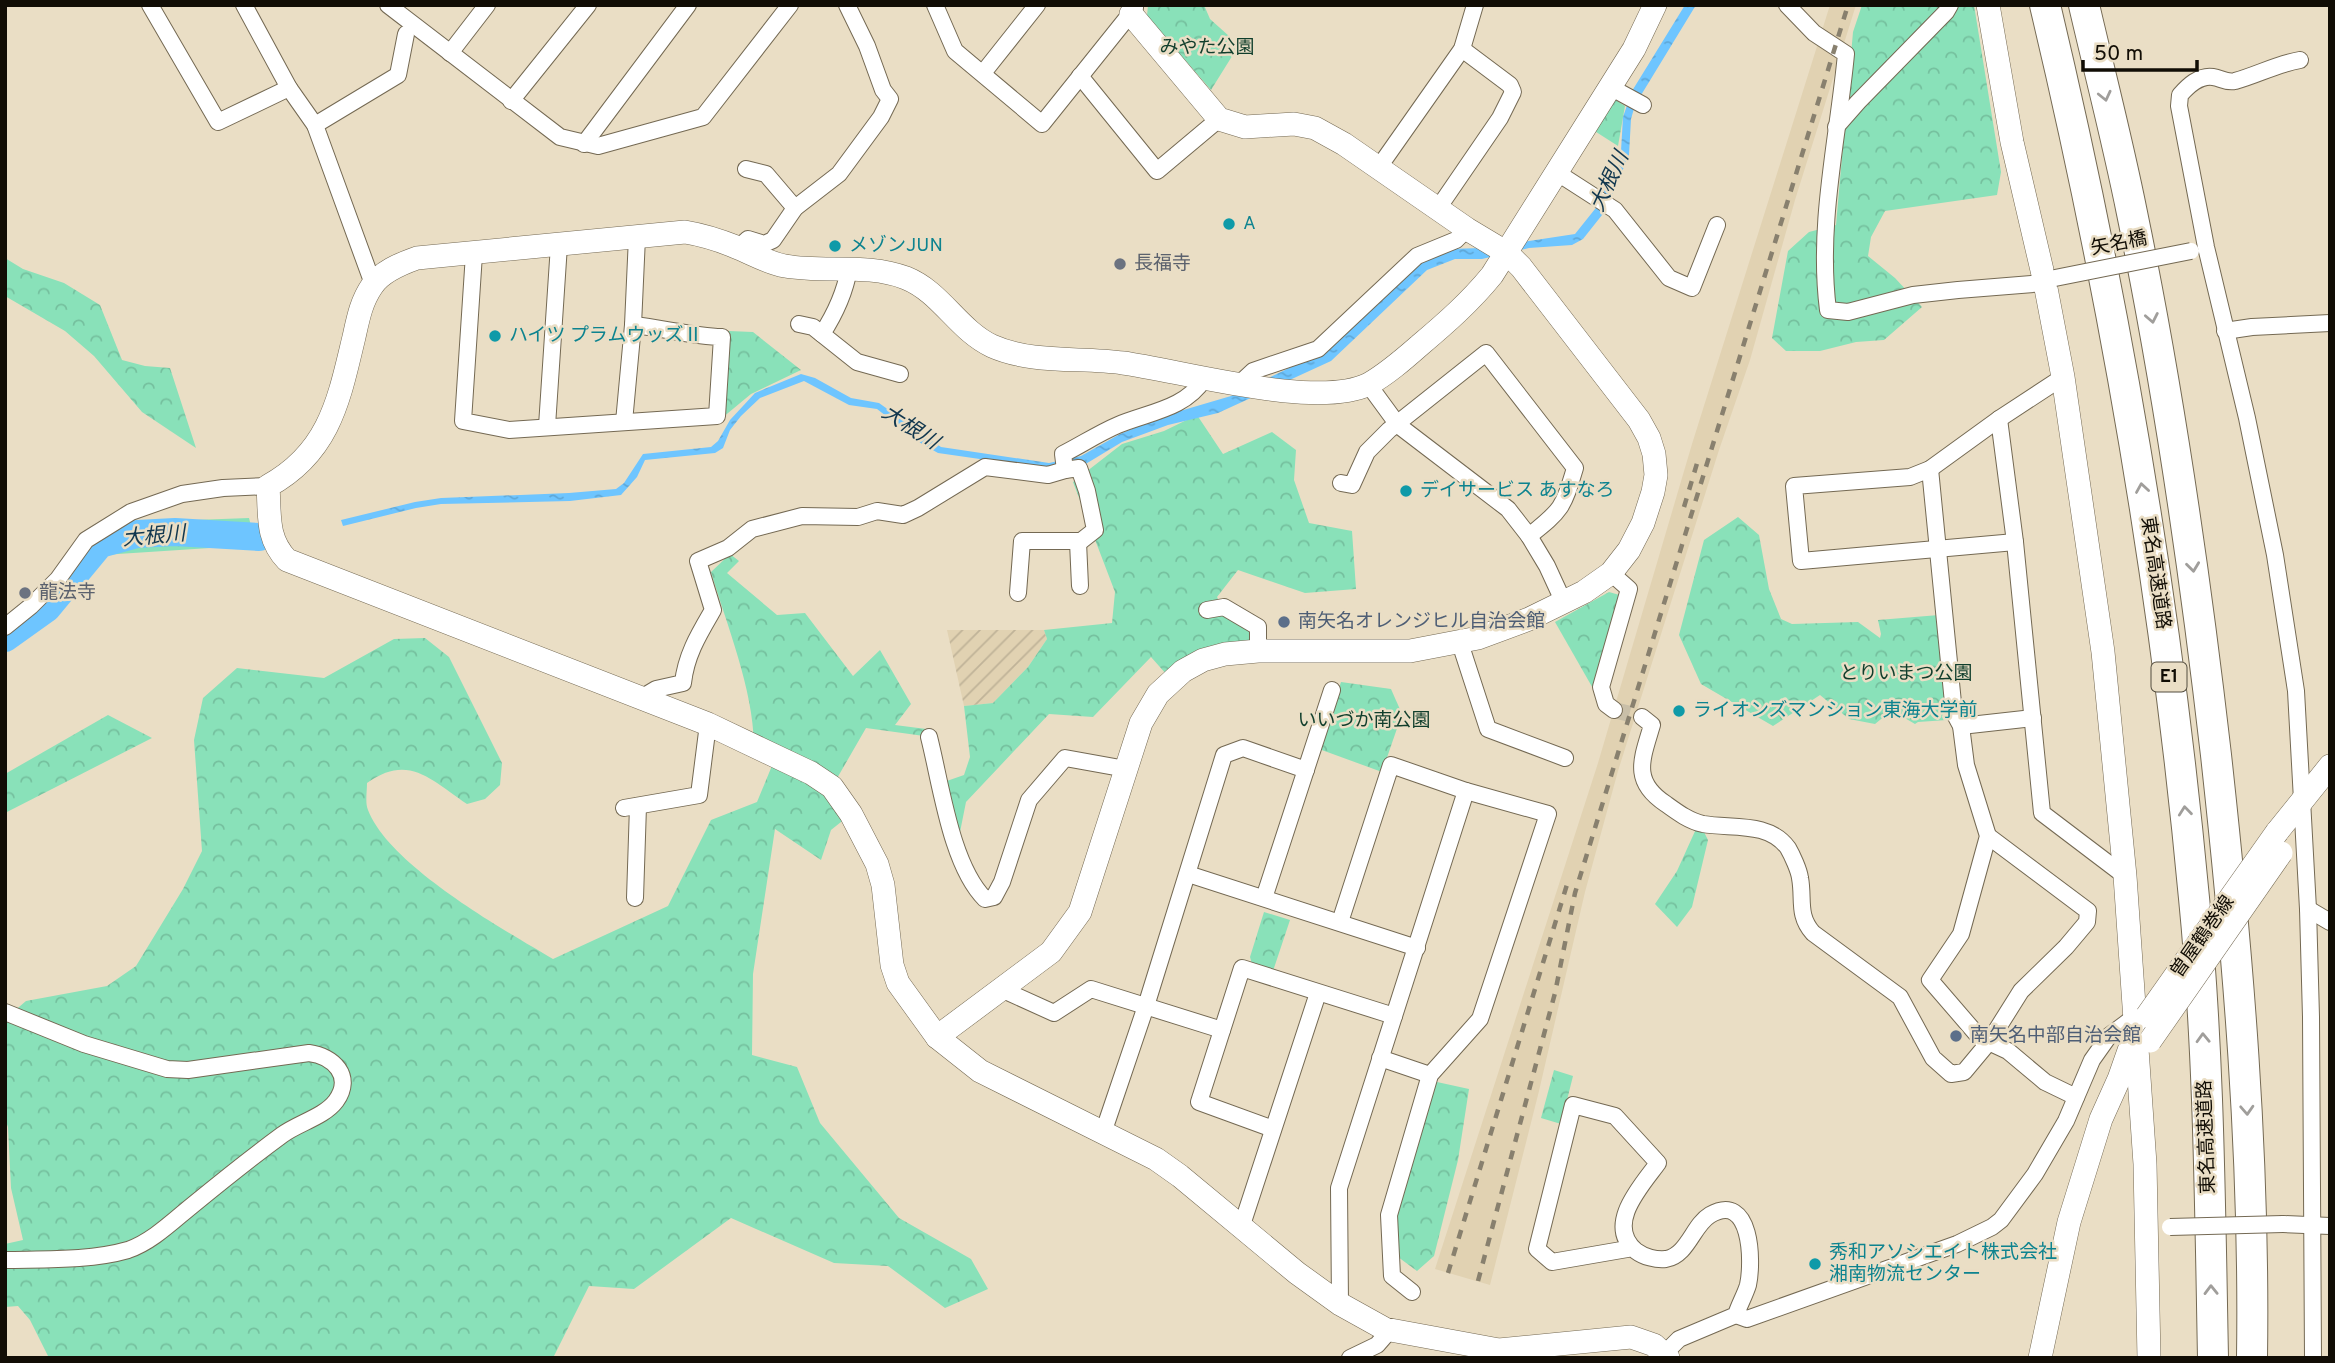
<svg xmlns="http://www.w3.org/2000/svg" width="2335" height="1363" font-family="Overpass,'Noto Sans JP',sans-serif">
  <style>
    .industrial { fill: url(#industrial-furrows) }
    .built { fill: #e1d2b2 }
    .forest { fill: url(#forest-crowns) }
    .water { fill: url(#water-ripples) }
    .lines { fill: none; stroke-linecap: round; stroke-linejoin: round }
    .river { stroke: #6ec5ff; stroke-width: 28 }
    .street-tunnel { stroke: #c9bfa8; stroke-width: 16; stroke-dasharray: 16 8; stroke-linecap: butt }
    .street-casing { stroke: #746953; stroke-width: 18 }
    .secondary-casing { stroke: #746953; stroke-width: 24 }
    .highway-casing { stroke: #746953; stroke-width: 32 }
    .street { stroke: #fff; stroke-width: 16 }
    .secondary { stroke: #fff; stroke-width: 23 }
    .highway { stroke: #fff; stroke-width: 30 }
    .rail { stroke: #88806e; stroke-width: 4.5; stroke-dasharray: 9 9; stroke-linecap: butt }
    .street-bridge-casing { stroke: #746953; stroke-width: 18; stroke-linecap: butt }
    .secondary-bridge-casing { stroke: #746953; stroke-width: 24; stroke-linecap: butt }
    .street-bridge { stroke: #fff; stroke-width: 16 }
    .secondary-bridge { stroke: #fff; stroke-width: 23 }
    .oneway { stroke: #a09e9b }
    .culture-dot { fill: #0f9aa8; stroke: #eadec5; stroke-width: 2.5 }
    .worship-dot { fill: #6b7280; stroke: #eadec5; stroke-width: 2.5 }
    .service-dot { fill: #5c6f8a; stroke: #eadec5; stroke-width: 2.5 }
    .labels { text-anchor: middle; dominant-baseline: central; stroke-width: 5; stroke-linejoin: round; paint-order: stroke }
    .shield { fill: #eadec5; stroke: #524c3f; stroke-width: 2 }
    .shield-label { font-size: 18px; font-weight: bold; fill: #110d05 }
    .park-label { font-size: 19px; fill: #103e2c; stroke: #eadec5 }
    .culture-label { font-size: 19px; fill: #0d838f; stroke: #eadec5; text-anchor: start }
    .street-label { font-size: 19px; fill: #110d05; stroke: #eadec5 }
    .worship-label { font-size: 19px; fill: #5b616d; stroke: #eadec5; text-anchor: start }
    .service-label { font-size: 19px; fill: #4e5e75; stroke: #eadec5; text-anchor: start }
    .water-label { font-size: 21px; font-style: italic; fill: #11374e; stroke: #eadec5 }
  </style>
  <defs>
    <pattern id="industrial-furrows" width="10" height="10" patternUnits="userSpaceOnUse" patternTransform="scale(1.75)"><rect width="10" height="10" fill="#e1d2b2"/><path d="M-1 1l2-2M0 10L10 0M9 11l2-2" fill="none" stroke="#c0b398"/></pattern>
    <pattern id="forest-crowns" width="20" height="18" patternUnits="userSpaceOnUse" patternTransform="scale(1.75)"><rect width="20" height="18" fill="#89e1b9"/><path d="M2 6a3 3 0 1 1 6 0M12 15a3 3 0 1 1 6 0" fill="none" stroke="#75c09e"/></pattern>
    <pattern id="water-ripples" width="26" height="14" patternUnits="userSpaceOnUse" patternTransform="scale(1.75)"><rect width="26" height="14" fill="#6ec5ff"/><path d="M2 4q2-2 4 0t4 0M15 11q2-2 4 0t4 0" fill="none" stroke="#5ea8d9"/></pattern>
  </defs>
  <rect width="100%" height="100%" fill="#eadec5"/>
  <!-- industrial -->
  <path class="industrial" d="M 947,630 L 1044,630 L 1047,639 L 1028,667 L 993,703 L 964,706 Z"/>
  <!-- built -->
  <path class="built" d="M 1830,5 L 1856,5 L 1795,200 L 1750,360 L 1719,450 L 1618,771 L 1585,892 L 1539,1091 L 1490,1285 L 1435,1269 L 1598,763 L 1692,444 Z"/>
  <!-- forest -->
  <g class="forest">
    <path d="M 1148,5 L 1204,5 L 1210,19 L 1239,45 L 1211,90 L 1147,16 Z"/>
    <path d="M 1862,5 L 1974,5 L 2001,172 L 1997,195 L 1885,211 L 1871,237 L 1868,256 L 1895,278 L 1922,307 L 1884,340 L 1856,342 L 1820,351 L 1786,351 L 1772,338 L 1788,251 L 1809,232 L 1836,225 L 1853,32 Z"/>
    <path d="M 1614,99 L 1625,106 L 1618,146 L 1593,130 Z"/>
    <path d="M 5,258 L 23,269 L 64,283 L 100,305 L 122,360 L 145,366 L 170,368 L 196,448 L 142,412 L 94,356 L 65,331 L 5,296 Z"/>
    <path d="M 729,331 L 753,332 L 801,370 L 751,394 L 722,418 Z"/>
    <path d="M 1197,415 L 1223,454 L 1272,432 L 1296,450 L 1294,480 L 1309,523 L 1352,531 L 1356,589 L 1305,593 L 1238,570 L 1217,597 L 1220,603 L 1253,630 L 1250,641 L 1167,675 L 1151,657 L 1093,717 L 1049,714 L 966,802 L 956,852 L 924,736 L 866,728 L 832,787 L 851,814 L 831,830 L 821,860 L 775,829 L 753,974 L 752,1055 L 797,1067 L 820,1123 L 899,1218 L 971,1259 L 988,1289 L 945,1308 L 888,1266 L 834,1263 L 731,1218 L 634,1289 L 589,1286 L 553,1358 L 49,1358 L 30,1320 L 18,1306 L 5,1307 L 5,1244 L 23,1240 L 11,1188 L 8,1127 L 5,1119 L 5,1019 L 26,1001 L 107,986 L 136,966 L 183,889 L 202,851 L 194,740 L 203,698 L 237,668 L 324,678 L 394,639 L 425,638 L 449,657 L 502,763 L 500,785 L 485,799 L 467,804 C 431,780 409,753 367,783 C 367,792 365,803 368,810 C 389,865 502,929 553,959 L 668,906 L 711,820 L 757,802 L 776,756 L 754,745 C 753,688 727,626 711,572 L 730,554 L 739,561 L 727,573 L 777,615 L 805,613 L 853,676 L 880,650 L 911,704 L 895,725 L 934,730 L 941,783 L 964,775 L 970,757 L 964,706 L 993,703 L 1028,667 L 1047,639 L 1044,630 L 1112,623 L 1115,592 L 1073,482 L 1122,444 L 1164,431 Z"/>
    <path d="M 1738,517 L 1759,535 L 1769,589 L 1781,619 L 1792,624 L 1858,622 L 1880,638 L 1881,634 L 1878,620 L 1939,615 L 1947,720 L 1918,722 L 1915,724 L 1884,706 L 1886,715 L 1875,724 L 1849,719 L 1820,695 L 1773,726 L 1701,684 L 1679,635 L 1704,540 Z"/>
    <path d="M 249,518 L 256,545 L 72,557 L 103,529 L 167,521 Z"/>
    <path d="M 1609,592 L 1623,596 L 1595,692 L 1555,622 Z"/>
    <path d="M 1341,682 L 1391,689 L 1402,714 L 1382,772 L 1319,749 Z"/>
    <path d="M 108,715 L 152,738 L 5,813 L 5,774 Z"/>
    <path d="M 1696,829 L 1703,830 L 1708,840 L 1692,907 L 1677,927 L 1655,904 L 1677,871 Z"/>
    <path d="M 1264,912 L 1290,920 L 1273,971 L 1252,964 L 1250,957 Z"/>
    <path d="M 1554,1070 L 1573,1076 L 1561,1124 L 1541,1118 Z"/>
    <path d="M 1430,1075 L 1437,1082 L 1469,1089 L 1458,1160 L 1434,1256 L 1417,1271 L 1390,1251 L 1389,1215 Z"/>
  </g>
  <!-- water -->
  <path class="water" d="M 1685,5 L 1696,5 L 1635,105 L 1631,119 L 1629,155 L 1606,210 L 1583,239 L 1572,245 L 1529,248 L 1482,259 L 1455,259 L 1427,270 L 1331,361 L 1218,413 L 1168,425 L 1122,442 L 1084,465 L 1050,469 L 938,453 L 922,444 L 877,409 L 849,405 L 804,381 L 760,398 L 741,416 L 730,430 L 723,448 L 715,453 L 645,460 L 637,477 L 621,495 L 570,501 L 441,504 L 416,508 L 343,526 L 341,520 L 415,502 L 441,498 L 569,493 L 616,489 L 624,483 L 643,454 L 711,447 L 718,441 L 730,420 L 755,393 L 801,374 L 815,378 L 851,398 L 879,403 L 941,447 L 1049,463 L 1081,456 L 1120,434 L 1163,416 L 1231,396 L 1322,352 L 1415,266 L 1448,249 L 1483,248 L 1575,234 L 1599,204 L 1621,151 L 1623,117 L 1632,91 Z"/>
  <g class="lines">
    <!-- river -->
    <path class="river" d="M 5,638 L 47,608 L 100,544 L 137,534 L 175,532 L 259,537"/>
    <!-- street-tunnel -->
    <path class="street-tunnel" d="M 1614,710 L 1642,717"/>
    <defs>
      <g id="street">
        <path d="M 150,5 L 218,122 L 289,88"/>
        <path d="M 244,5 L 289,88 L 315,125 L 373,284"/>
        <path d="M 388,5 L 560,137 L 598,146 L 703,117 L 790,5"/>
        <path d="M 935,5 L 955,51 L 1042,124 L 1135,8"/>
        <path d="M 1787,5 L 1814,33 L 1846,54 C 1838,139 1817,224 1828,310 L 1848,312 L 1913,295 L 1958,290 L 2045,283 L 2053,279"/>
        <path d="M 450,53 L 487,5"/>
        <path d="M 2300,60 C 2277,64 2257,75 2235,81 C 2226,83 2221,78 2213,77 C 2199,75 2188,86 2180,95 L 2179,106 L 2206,247 L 2247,418 L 2275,555 L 2296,691 L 2308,909 L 2311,1017 L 2313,1358"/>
        <path d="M 983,73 L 1037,5"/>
        <path d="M 1080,76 L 1157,171 L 1219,119"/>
        <path d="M 1610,87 L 1643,105"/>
        <path d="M 511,101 L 588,5"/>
        <path d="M 315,125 L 398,75 L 406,34"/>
        <path d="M 1836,127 L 1858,102 L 1946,12 L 1950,5"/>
        <path d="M 584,144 L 688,5"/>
        <path d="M 1379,167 L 1462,49 L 1475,5"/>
        <path d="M 746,169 L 766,174 L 795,208"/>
        <path d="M 1556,172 L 1615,210 L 1669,278 L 1692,288 L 1717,225"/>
        <path d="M 1439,207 L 1500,118 L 1513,92 L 1510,85 L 1462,49"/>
        <path d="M 738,248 L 748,239 L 764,244 L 773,240 L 795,208 L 839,174 L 881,117 L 890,99 L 883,90 L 867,46 L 847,5"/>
        <path d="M 474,254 L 463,421 L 509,430 L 717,416 L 722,337 C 692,336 663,328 633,325"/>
        <path d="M 799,324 L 813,327 L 857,362 L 900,374"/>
        <path d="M 2225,331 L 2252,327 L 2330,323"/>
        <path d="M 822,334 C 835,314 845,292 849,269"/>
        <path d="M 1239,384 L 1253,371 L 1318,349 L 1417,256 L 1456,240 L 1467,229"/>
        <path d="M 1368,384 L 1398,425 L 1508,509 L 1529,536 L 1547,566 L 1564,603"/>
        <path d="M 1999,419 L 2015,542 L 2042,813 L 2125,876"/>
        <path d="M 624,422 L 633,325 L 637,237"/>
        <path d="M 547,426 L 559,245"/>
        <path d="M 1930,469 L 1954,713 L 1961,726 L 1966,765 L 1988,836 L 1961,934 L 1930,980 L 1980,1038 L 2008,1051 L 2045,1082 L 2076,1097"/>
        <path d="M 1065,470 L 1063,454 C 1081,445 1099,433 1118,425 C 1149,412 1185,409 1204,379"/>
        <path d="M 1341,483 L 1352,485 L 1367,452 L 1389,430 L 1486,353 L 1575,468 C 1563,508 1562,510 1529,536"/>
        <path d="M 1078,542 L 1080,586"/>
        <path d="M 2015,542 L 1801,561 L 1794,486 L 1910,477 L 1930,469 L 1999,419 L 2063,377"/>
        <path d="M 1611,573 L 1629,589 L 1601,687 L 1606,704 L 1614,710"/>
        <path d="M 1207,610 L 1224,607 L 1258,627 L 1258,651"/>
        <path d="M 5,627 L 31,606 L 58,579 L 86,540 L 131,512 L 182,494 L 223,488 L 268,486"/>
        <path d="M 1460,643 L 1488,729 L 1565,758"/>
        <path d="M 641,698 L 656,689 L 683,683 C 686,655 699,634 713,610 L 698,561 L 728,548 L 752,529 L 802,516 L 858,517 L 877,511 L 903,515 L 918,508 L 985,467 L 1048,475 L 1065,470 L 1079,468 L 1087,491 L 1095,530 L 1081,541 L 1022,541 L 1018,593"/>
        <path d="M 1642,717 L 1652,725 C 1642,759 1631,781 1666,804 C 1677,812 1689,821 1703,824 C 1732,829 1768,821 1788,848 C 1792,855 1799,870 1800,878 C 1804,899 1797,915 1813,933 L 1900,997 L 1933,1058 L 1951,1074 L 1964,1072 L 1989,1042 L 2021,991 L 2066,947 L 2087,922 L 2088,911 L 1988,836"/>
        <path d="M 1961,726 L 2033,718"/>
        <path d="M 929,737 C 941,784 951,865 985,899 L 994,897 L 1002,882 L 1029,800 L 1065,758 L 1126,769"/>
        <path d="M 624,808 L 699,795 L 708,724"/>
        <path d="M 1188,874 L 1417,948"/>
        <path d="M 635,898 L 638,806"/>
        <path d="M 1264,898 L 1332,690"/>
        <path d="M 2308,909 L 2330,922"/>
        <path d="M 1340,922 L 1391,765 L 1466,791 L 1548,814 L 1480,1019 L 1430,1075 L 1389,1215 L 1392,1276 L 1412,1292"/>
        <path d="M 1001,989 L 1054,1013 L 1091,989 L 1222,1030"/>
        <path d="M 5,1012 L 84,1044 L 167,1069 L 188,1070 L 309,1053 C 333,1056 354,1076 336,1101 C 324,1117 298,1123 282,1135 C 252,1157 222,1181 194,1204 C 174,1220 152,1242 128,1250 C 90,1261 44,1259 5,1260"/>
        <path d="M 1380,1058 L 1430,1075"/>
        <path d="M 1273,1129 L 1199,1102 L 1242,968 L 1394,1016"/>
        <path d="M 1103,1133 L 1146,1006 L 1224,755 L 1243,748 L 1306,770"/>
        <path d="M 2283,1224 L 2330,1226"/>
        <path d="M 1241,1228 L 1318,993"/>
        <path d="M 1633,1248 L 1552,1262 L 1537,1249 L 1573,1105 L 1615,1116 L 1658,1163 C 1642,1185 1604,1225 1636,1251 C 1644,1257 1656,1260 1666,1259 C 1688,1255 1693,1225 1710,1215 C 1752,1191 1753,1262 1748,1285 C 1745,1295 1739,1305 1736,1315 L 1679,1339 L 1665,1353"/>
        <path d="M 1340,1304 L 1339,1188 L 1466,791"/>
        <path d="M 1736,1315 L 1747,1319 L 1957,1244 L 1992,1227 L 2001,1220 L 2035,1174 L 2066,1121 L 2092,1060 L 2109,1036 L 2133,1018"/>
        <path d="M 1350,1358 L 1377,1345 L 1390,1330"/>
      </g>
      <g id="secondary">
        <path d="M 1655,5 L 1634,49 L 1492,275 C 1470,302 1446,323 1420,345 C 1404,359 1387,374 1369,384 C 1317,410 1182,371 1123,363 C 1081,357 1032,364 992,346 C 958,330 941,292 906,278 C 867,263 824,273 785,266 C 768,263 751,253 736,247 C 719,240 703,235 685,232 L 417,258 C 400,264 381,272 372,286 C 361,302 358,319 354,337 C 339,399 330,452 268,486 C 270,515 266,538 287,560 L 708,724 L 811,773 L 832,787 L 851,814 L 877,864 L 883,885 L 892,965 L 898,983 L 937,1037 L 980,1071 L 1156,1159 L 1180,1176 L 1297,1273 L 1340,1304 L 1385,1329 L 1499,1350 L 1631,1337 L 1654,1345 L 1668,1358"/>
        <path d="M 1988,5 L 2012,142 L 2045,283 L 2063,377 L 2103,652 L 2125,876 L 2145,1164 L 2149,1358"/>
        <path d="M 2277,832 L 2330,766"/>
        <path d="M 937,1037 L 1051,952 L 1080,912 L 1141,723 L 1158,694 L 1183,671 L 1203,660 L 1225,654 L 1258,651 L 1410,651 L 1478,638 L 1529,619 L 1584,592 L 1611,573 L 1629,550 L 1643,523 L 1653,492 L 1656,475 L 1654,454 L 1649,438 L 1639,420 L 1521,267 L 1507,253 L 1467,229 L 1344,144 L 1315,128 L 1294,124 L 1245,127 L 1219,119 L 1131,14"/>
        <path d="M 2040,1358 L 2069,1222 L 2101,1119 L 2119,1079 L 2132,1042"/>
      </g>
      <g id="highway">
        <path d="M 2045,5 C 2115,299 2166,597 2194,898 C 2209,1051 2210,1205 2213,1358"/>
        <path d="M 2084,5 C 2100,74 2118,143 2132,213 C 2169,392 2195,573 2216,755 C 2238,955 2255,1156 2252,1358"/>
      </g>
    </defs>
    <!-- street casing -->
    <use href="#street" class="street-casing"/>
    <!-- secondary casing -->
    <use href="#secondary" class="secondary-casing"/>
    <!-- highway casing -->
    <use href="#highway" class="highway-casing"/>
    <!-- street -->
    <use href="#street" class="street"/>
    <!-- secondary -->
    <use href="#secondary" class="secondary"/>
    <!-- highway -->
    <use href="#highway" class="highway"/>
    <!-- rail -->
    <g class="rail">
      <path d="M 1684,507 L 1698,460"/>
      <path d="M 1448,1273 L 1569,878"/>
      <path d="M 1478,1281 L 1555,993 L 1575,893 L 1848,5"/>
    </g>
    <defs>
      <g id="street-bridge">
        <path d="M 2055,278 L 2191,251"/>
        <path d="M 2170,1227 L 2283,1224"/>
      </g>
      <g id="secondary-bridge">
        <path d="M 2147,1016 L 2277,832"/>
        <path d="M 2150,1041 L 2281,853"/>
      </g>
    </defs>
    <!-- street-bridge casing -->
    <use href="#street-bridge" class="street-bridge-casing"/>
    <!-- secondary-bridge casing -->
    <use href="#secondary-bridge" class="secondary-bridge-casing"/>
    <!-- street-bridge -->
    <use href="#street-bridge" class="street-bridge"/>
    <!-- secondary-bridge -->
    <use href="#secondary-bridge" class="secondary-bridge"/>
  </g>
  <!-- one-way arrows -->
  <defs><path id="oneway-chevron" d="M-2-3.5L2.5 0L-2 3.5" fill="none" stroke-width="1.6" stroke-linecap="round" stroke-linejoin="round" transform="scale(1.75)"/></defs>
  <g class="oneway">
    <use href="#oneway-chevron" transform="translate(2105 96) rotate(77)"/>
    <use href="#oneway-chevron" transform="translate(2152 318) rotate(79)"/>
    <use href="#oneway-chevron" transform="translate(2142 488) rotate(-99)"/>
    <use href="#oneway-chevron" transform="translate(2193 567) rotate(83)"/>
    <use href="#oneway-chevron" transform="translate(2185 811) rotate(-96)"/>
    <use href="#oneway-chevron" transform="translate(2203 1038) rotate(-92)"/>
    <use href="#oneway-chevron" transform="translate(2247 1110) rotate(87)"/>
    <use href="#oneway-chevron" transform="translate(2211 1290) rotate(-91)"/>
  </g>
  <!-- markers -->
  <g class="culture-dot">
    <circle cx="1229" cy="224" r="7"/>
    <circle cx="835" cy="246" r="7"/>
    <circle cx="495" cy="336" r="7"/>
    <circle cx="1406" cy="491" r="7"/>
    <circle cx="1679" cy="711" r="7"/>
    <circle cx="1815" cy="1264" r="7"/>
  </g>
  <g class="worship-dot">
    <circle cx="1120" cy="264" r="7"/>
    <circle cx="25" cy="593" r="7"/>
  </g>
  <g class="service-dot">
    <circle cx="1284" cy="622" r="7"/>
    <circle cx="1956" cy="1036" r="7"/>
  </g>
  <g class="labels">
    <!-- shield labels -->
    <rect class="shield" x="2151.5" y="662.5" width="35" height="29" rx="5"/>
    <g class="shield-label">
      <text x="2169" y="677">E1</text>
    </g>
    <!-- park labels -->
    <g class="park-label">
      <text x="1207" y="48">みやた公園</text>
      <text x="1906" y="674">とりいまつ公園</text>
      <text x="1364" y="721">いいづか南公園</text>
    </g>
    <!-- culture labels -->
    <g class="culture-label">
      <text x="1243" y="224">A</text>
      <text x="849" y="246">メゾンJUN</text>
      <text x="509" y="336">ハイツ プラムウッズⅡ</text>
      <text x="1420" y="491">デイサービス あすなろ</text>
      <text x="1693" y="711">ライオンズマンション東海大学前</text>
      <text x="1829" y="1253">秀和アソシエイト株式会社<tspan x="1829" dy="22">湘南物流センター</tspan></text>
    </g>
    <!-- street labels -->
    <g class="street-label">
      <text transform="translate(2119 244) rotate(-11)">矢名橋</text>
      <text transform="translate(2155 573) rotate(82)">東名高速道路</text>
      <text transform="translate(2203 937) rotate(-55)">曽屋鶴巻線</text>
      <text transform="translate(2207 1137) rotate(-92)">東名高速道路</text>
    </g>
    <!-- worship labels -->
    <g class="worship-label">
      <text x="1134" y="264">長福寺</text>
      <text x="39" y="593">龍法寺</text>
    </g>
    <!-- service labels -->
    <g class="service-label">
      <text x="1298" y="622">南矢名オレンジヒル自治会館</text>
      <text x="1970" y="1036">南矢名中部自治会館</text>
    </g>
    <!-- water labels -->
    <g class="water-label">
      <text transform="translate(1610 182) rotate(-65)">大根川</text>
      <text transform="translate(910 428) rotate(33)">大根川</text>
      <text transform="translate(154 537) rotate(-5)">大根川</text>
    </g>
  </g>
  <!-- border -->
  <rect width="2335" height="1363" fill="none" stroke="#110d05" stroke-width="14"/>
  <!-- scale -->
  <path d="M2083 60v10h114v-10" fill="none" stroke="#110d05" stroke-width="3.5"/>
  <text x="2094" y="60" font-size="21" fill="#110d05" stroke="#eadec5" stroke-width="5" paint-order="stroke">50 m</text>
</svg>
